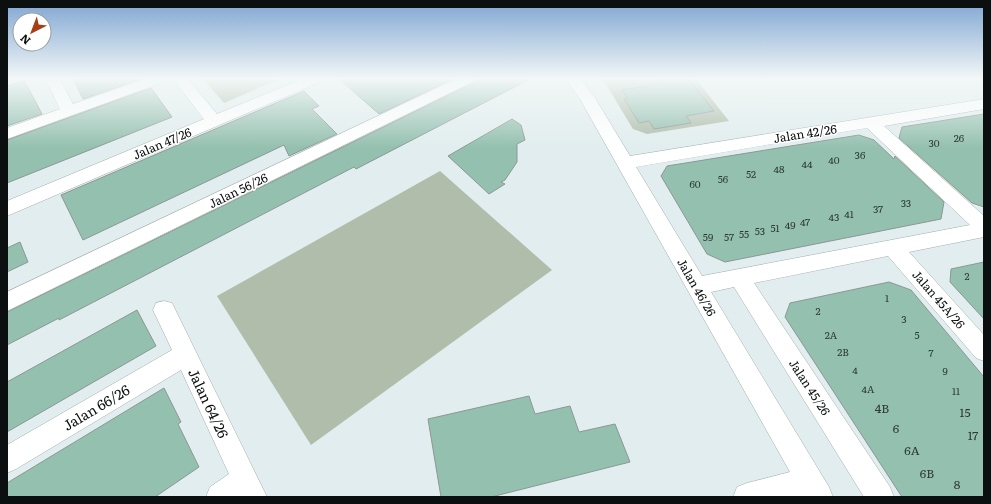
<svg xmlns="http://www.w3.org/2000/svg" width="991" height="504" font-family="Literata,serif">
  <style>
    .green { fill: #afbdaa }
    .building { fill: #94c0af; stroke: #8d9793 }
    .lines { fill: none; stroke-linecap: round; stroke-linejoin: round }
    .minor-casing { stroke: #a3aeaf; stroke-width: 1 }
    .minor { fill: #fff; fill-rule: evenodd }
    .labels { text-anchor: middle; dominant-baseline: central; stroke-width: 3; stroke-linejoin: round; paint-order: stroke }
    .number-label { font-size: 10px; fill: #2d3b37 }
    .street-label { font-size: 12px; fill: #0b0f0f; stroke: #fff }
    .near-number-label { font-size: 12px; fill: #2d3b37 }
    .near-street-label { font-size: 14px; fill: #0b0f0f; stroke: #fff }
  </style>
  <rect width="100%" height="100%" fill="#e1edee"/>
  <!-- green -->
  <g class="green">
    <path d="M 202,78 L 282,78 L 224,103 Z"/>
    <path d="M 599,78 L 695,78 L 729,121 L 647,134 L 633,129 L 607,86 Z"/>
    <path d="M 440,171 L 552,270 L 311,445 L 217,296 Z"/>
  </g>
  <!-- building -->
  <g class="building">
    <path d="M 73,78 L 144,78 L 83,99 Z"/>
    <path d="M 338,78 L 455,78 L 379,114 Z"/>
    <path d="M 477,78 L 532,78 L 356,169 L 354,167 L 59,320 L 59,318 L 7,345 L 7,312 L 475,82 Z"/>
    <path d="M 655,78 L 688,78 L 714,111 L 686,116 L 691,123 L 654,129 L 649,121 L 639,123 L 624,99 L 628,99 L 622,90 L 659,84 Z"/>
    <path d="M 24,80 L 42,114 L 7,126 L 7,86 Z"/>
    <path d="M 151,88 L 172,117 L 7,183 L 7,140 Z"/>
    <path d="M 304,91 L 319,106 L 312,109 L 337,134 L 289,156 L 284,145 L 83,240 L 61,195 Z"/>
    <path d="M 984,114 L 984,207 L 972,203 L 899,138 L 902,127 Z"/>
    <path d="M 512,119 L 521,125 L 525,140 L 517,144 L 517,162 L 505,180 L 501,182 L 505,184 L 489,194 L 448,156 Z"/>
    <path d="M 859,135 L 874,140 L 894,159 L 895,156 L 944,202 L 941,219 L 725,262 L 707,254 L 661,176 L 667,166 Z"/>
    <path d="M 20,242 L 28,262 L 7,272 L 7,248 Z"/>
    <path d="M 984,262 L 984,319 L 950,282 L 951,269 Z"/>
    <path d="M 889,282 L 911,290 L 984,377 L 984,497 L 902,497 L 785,317 L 790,303 Z"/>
    <path d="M 137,310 L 156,346 L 7,432 L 7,382 Z"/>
    <path d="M 164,388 L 181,422 L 178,424 L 199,467 L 155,497 L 7,497 L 7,483 Z"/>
    <path d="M 529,396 L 535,414 L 570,406 L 579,432 L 615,424 L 630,462 L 491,497 L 441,497 L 428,419 Z"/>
  </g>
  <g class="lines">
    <defs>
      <g id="minor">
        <path d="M 45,78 L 59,78 L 73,104 L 148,78 L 168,78 L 166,81 L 7,139 L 7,128 L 60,109 Z"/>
        <path d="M 172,78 L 187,78 L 217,114 L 305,78 L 324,78 L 322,81 L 7,216 L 7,201 L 204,119 Z"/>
        <path d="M 458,78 L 476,78 L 474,81 L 7,311 L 7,292 Z"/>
        <path d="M 565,78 L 579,78 L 595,98 L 630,156 L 984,99 L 984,109 L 884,126 L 984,216 L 984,237 L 909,252 L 984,335 L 984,361 L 976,358 L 888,256 L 754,283 L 890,487 L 894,497 L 864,497 L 734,287 L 711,292 L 829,487 L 833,497 L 803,496 L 733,497 L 737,487 L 747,483 L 790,472 L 580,99 ZM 867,128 L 970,225 L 702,276 L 636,167 Z"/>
        <path d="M 164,301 L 172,303 L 267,497 L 206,497 L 210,487 L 229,474 L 181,370 L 16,469 L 7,473 L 7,445 L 172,350 L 153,310 L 156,303 Z"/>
      </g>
    </defs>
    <!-- minor casing -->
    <use href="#minor" class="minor-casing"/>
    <!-- minor -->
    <use href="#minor" class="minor"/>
  </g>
  <!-- sky -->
  <linearGradient id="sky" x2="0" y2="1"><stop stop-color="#7ea5d2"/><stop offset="0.53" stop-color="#f2f7f7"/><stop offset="1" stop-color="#f2f7f7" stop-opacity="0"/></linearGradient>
  <rect width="991" height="148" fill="url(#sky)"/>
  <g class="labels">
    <!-- number labels -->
    <g class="number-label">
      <text x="959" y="137">26</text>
      <text x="934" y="142">30</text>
      <text x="860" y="154">36</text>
      <text x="834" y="159">40</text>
      <text x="807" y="163">44</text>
      <text x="779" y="168">48</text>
      <text x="751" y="173">52</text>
      <text x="723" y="178">56</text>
      <text x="695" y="183">60</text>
      <text x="906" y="202">33</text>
      <text x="878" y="208">37</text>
      <text x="849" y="213">41</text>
      <text x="834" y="216">43</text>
      <text x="805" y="221">47</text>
      <text x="790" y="224">49</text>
      <text x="775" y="227">51</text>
      <text x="760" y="230">53</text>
      <text x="744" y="233">55</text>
      <text x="708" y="236">59</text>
      <text x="729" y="236">57</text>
      <text x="967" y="275">2</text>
      <text x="887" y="297">1</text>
      <text x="818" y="310">2</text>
      <text x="904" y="318">3</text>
      <text x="831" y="334">2A</text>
      <text x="917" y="334">5</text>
      <text x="843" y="351">2B</text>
      <text x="931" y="352">7</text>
      <text x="855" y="369">4</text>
      <text x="945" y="370">9</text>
      <text x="868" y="388">4A</text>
      <text x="956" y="390">11</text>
    </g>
    <!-- street labels -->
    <g class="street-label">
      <text transform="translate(805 133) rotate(-9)">Jalan 42/26</text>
      <text transform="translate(162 143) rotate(-23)">Jalan 47/26</text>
      <text transform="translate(238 190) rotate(-26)">Jalan 56/26</text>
      <text transform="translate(697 287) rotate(60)">Jalan 46/26</text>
      <text transform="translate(939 299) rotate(49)">Jalan 45A/26</text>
      <text transform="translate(810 387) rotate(57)">Jalan 45/26</text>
    </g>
    <!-- near-number labels -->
    <g class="near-number-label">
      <text x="882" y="408">4B</text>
      <text x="965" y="412">15</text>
      <text x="896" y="428">6</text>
      <text x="973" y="435">17</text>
      <text x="912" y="450">6A</text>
      <text x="927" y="473">6B</text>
      <text x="957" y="484">8</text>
    </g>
    <!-- near-street labels -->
    <g class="near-street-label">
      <text transform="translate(209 403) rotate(65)">Jalan 64/26</text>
      <text transform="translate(96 407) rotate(-31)">Jalan 66/26</text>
    </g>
  </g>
  <!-- border -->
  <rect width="991" height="504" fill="none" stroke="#0b0f0f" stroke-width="16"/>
  <!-- north arrow -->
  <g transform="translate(32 32) rotate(222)"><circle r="19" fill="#ffffff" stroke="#9d9f9f"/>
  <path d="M0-3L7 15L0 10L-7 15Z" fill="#a53f16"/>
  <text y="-6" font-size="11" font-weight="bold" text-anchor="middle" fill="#0b0f0f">N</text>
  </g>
</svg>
